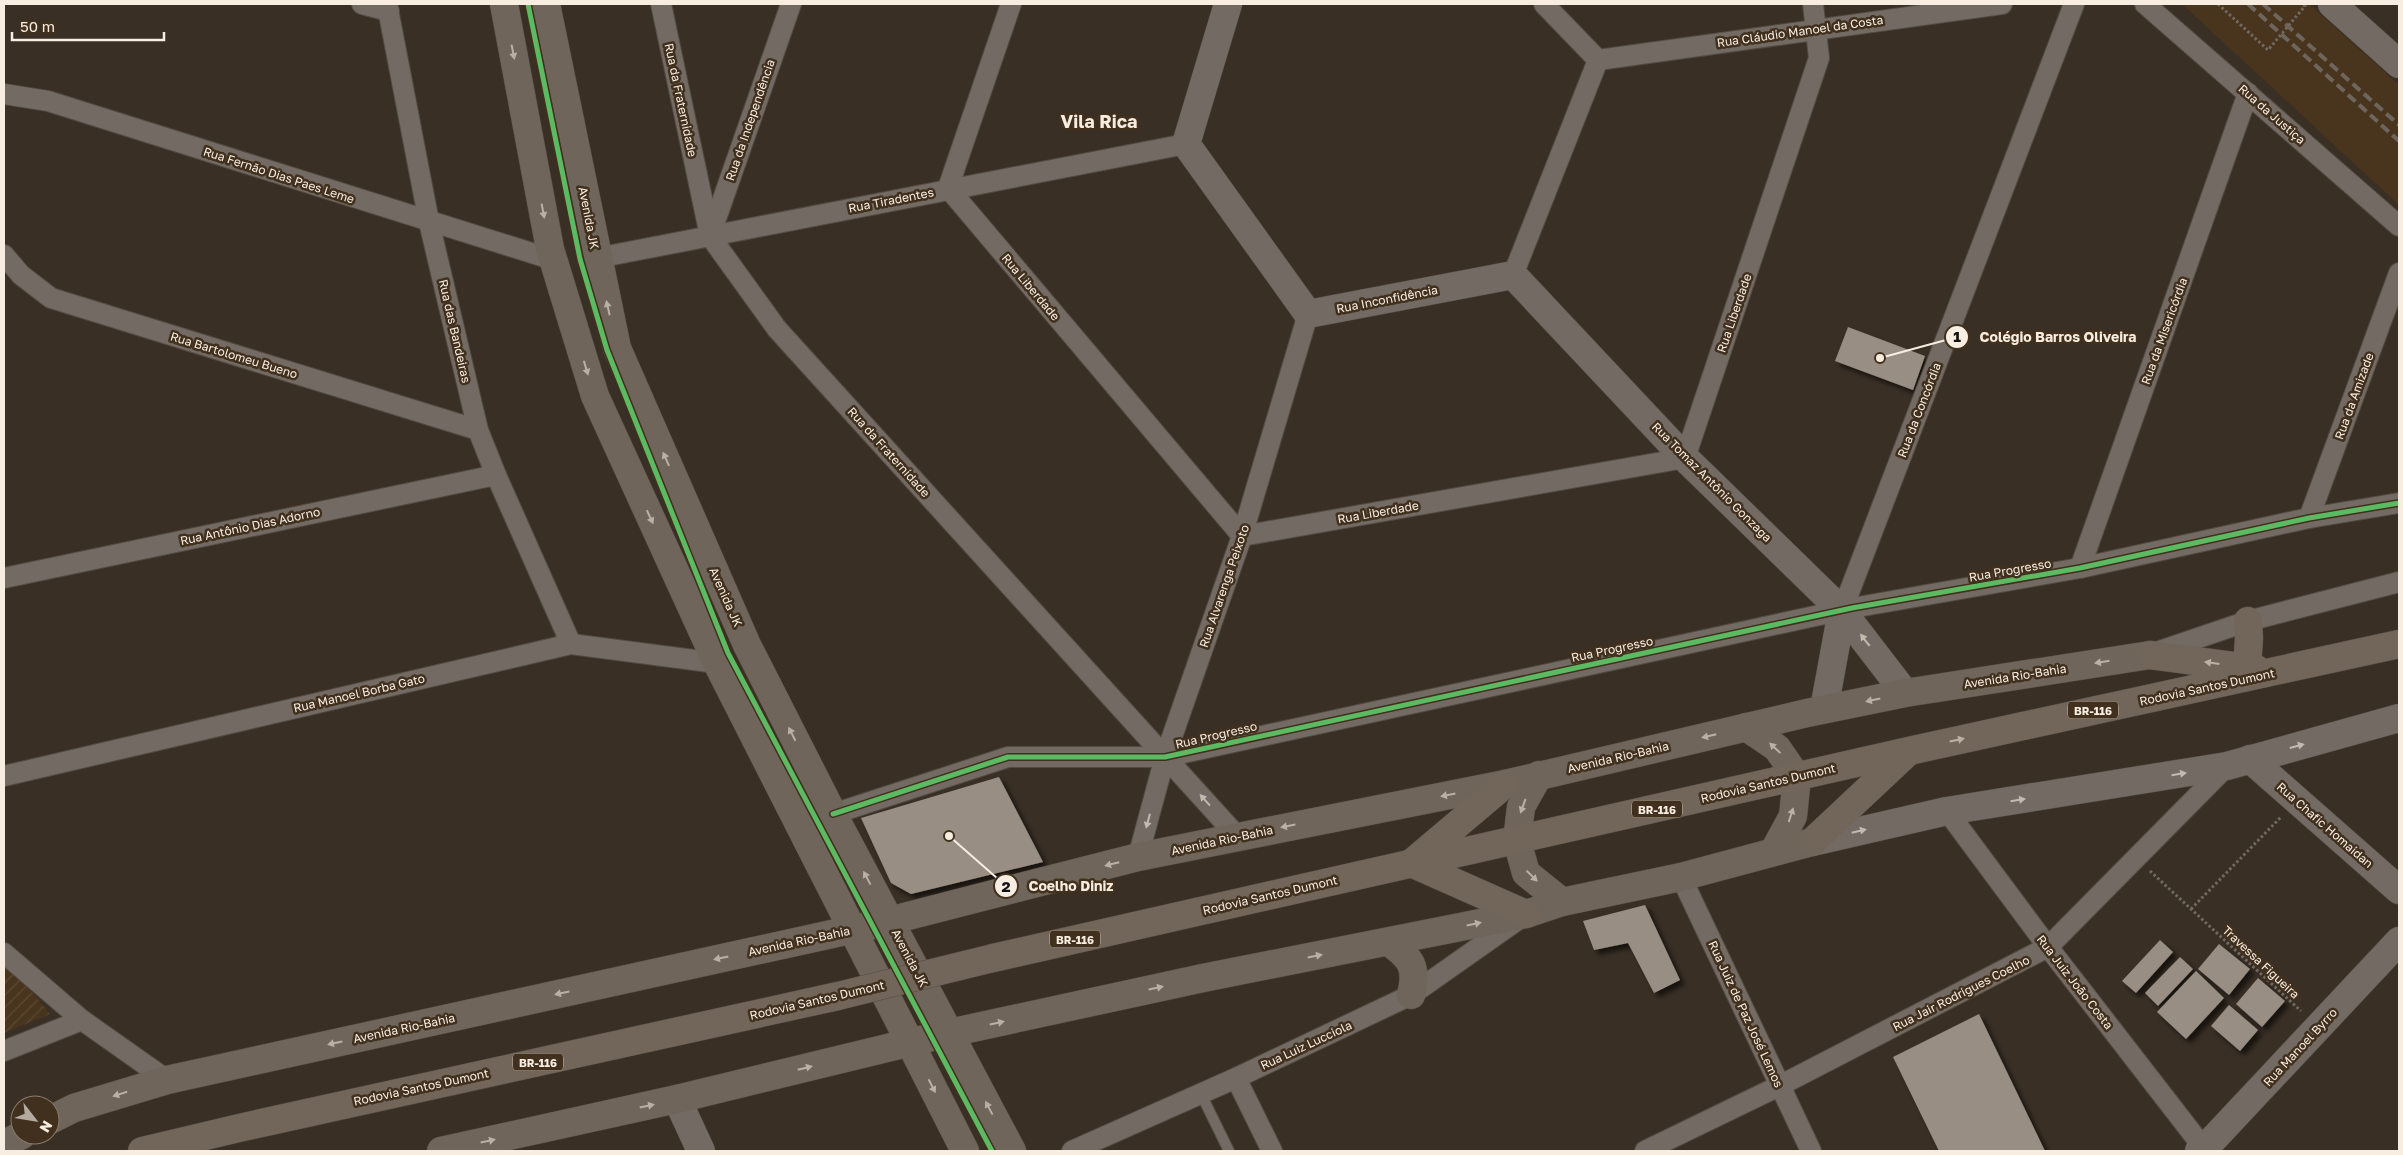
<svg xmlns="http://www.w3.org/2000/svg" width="2403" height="1155" font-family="'Golos Text',sans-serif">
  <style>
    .built { fill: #49351e }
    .industrial { fill: url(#industrial-furrows) }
    .building { fill: #998e83; filter: url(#shadow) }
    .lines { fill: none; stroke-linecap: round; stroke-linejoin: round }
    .lane-casing { stroke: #534b42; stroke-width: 12 }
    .street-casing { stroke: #534b42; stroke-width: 22 }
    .secondary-casing { stroke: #534b42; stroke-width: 29 }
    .primary-casing { stroke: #534b42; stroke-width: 29 }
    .highway-casing { stroke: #534b42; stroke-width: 29 }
    .path { stroke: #716a63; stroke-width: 3; stroke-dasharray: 2.5 2.5; stroke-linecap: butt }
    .lane { stroke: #736b63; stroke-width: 10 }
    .street { stroke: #736b63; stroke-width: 20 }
    .secondary { stroke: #736b63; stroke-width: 28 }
    .primary { stroke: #6f655b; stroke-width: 28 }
    .highway { stroke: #72665b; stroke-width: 28 }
    .rail { stroke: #6e665d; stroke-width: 4; stroke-dasharray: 10 5; stroke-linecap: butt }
    .highway-bridge-casing { stroke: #534b42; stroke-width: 29; stroke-linecap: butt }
    .path-bridge { stroke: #716a63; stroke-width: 3; stroke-dasharray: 2.5 2.5; stroke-linecap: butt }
    .highway-bridge { stroke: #72665b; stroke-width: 28 }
    .cycleway-casing { stroke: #41301d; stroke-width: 8 }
    .cycleway { stroke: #5cba63; stroke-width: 5 }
    .oneway { fill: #bab0a5 }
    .oneway2 { fill: #c3b9af }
    .oneway3 { fill: #bcb0a5 }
    .labels { text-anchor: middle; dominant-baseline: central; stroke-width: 5; stroke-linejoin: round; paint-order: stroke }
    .shield { fill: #41301d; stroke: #c1b4a6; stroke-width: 1 }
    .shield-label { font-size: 11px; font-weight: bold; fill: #f8ede1 }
    .street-label { font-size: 12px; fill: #f8ede1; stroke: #41301d }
    .district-label { font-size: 18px; font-weight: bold; fill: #f8ede1; stroke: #41301d }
    .leader { fill: none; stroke: #f8ede1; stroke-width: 2 }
    .callout-dot { fill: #f8ede1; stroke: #41301d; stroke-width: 2 }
    .mark-label { font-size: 15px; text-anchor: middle; font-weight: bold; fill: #111 }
    .callout-label { font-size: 14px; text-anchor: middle; font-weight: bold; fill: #f8ede1; stroke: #41301d; stroke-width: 5; stroke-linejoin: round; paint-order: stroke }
  </style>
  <defs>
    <pattern id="industrial-furrows" width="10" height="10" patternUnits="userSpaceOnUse" patternTransform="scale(1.25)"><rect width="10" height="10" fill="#49351e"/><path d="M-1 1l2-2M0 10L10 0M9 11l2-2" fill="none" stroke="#5b4934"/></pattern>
    <filter id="shadow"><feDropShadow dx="4.5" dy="4.5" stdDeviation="2.5" flood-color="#0009"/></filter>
  </defs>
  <rect width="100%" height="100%" fill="#392f25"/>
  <!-- built -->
  <path class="built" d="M 2182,4 L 2309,4 L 2399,85 L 2399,205 Z"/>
  <!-- industrial -->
  <path class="industrial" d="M 4,958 L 50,1014 L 4,1033 Z"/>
  <!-- building -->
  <g class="building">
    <path d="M 1848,327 L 1925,356 L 1913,390 L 1835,361 Z"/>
    <path d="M 999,777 L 1043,862 L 911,894 L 891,883 L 861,818 Z"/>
    <path d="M 1645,905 L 1680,980 L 1654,993 L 1628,943 L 1594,950 L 1583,921 Z"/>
    <path d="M 2160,940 L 2173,952 L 2136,993 L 2122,981 Z"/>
    <path d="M 2219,944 L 2250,969 L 2229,995 L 2198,969 Z"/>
    <path d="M 2180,957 L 2193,969 L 2158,1006 L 2145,993 Z"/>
    <path d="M 2196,971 L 2224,998 L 2186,1039 L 2157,1012 Z"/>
    <path d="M 2258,978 L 2285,1001 L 2262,1027 L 2236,1004 Z"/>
    <path d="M 2229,1005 L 2258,1030 L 2240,1051 L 2211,1026 Z"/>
    <path d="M 1979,1014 L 2045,1151 L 1939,1151 L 1893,1057 Z"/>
  </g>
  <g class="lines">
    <defs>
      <path id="lane" d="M 1201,1094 L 1229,1151"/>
      <g id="street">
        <path d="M 362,4 L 389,11"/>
        <path d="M 387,4 L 429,222 L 478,430 L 496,475 L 571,644"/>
        <path d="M 661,4 L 710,236 L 777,329 L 1237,836"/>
        <path d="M 1011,4 L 948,188 L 1242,536 L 1685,458 L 1819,58 L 1813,4"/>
        <path d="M 2145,4 L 2399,226"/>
        <path d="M 1598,60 L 2002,4"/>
        <path d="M 4,94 L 48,101 L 554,260"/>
        <path d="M 710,236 L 791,4"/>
        <path d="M 4,255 L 21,275 L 51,298 L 478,430"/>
        <path d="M 597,258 L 1186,144"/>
        <path d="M 1513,275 L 1598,60 L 1544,4"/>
        <path d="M 2309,518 L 2399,273"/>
        <path d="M 2080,568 L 2248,93"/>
        <path d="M 4,578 L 496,475"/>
        <path d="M 1842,611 L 2074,4"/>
        <path d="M 2154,653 L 2248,621 L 2399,582"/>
        <path d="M 4,776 L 571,644 L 717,663"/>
        <path d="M 1947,811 L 2048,947 L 2206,1151"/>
        <path d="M 833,814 L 1008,757 L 1165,757 L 1852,608 L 2080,568 L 2309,518 L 2399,503"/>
        <path d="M 1138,857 L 1165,757 L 1242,536 L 1308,314"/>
        <path d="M 1681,877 L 1811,1151"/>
        <path d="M 4,953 L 82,1020 L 167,1080"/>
        <path d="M 4,1051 L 82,1020"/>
        <path d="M 1236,1078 L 1272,1151"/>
        <path d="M 1072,1151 L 1236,1078 L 1411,995 L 1519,919"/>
        <path d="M 1645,1151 L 1779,1086 L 2048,947 L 2227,766"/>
      </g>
      <g id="secondary">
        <path d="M 1228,4 L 1186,144 L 1308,314 L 1513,275 L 1685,458 L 1842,611 L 1905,693"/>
        <path d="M 2332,4 L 2399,64"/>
        <path d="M 1824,709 L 1842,611"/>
        <path d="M 2250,759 L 2399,890"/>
        <path d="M 1812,842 L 1947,811 L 2227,766 L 2399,718"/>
        <path d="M 677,1099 L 701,1151"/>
        <path d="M 2199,1151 L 2204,1149 L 2399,941"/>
      </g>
      <g id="primary">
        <path d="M 504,4 L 550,249 L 595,396 L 717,663 L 965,1151"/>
        <path d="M 546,4 L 617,348 L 747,645 L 833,814 L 1012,1151"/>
        <path d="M 1746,727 L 1777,748 L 1797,777 L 1793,816 L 1774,851"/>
        <path d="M 1539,775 L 1521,807 L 1517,841 L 1526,873 L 1562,902"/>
        <path d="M 1389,942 C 1411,958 1418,967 1411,995"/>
        <path d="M 50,1120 L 74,1108 L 167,1080 L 873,925 L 1138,857 L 1505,784 L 1807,713 L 1905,693 L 2150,655"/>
        <path d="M 4,1144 L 22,1135"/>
        <path d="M 441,1151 L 677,1099 L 949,1033 L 1203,978 L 1526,914 L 1562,902 L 1681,877 L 1812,842"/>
      </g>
      <g id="highway">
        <path d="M 2150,655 L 2256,669"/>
        <path d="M 2247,668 L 2249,638 L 2248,621"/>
        <path d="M 1812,842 L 1908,752"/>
        <path d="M 1414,861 L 1505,784"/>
        <path d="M 1411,863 L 1526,914"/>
        <path d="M 993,958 L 1909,751 L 2399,644"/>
        <path d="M 142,1151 L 239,1128 L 838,996"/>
      </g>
    </defs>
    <!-- lane casing -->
    <use href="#lane" class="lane-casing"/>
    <!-- street casing -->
    <use href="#street" class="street-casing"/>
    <!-- secondary casing -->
    <use href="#secondary" class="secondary-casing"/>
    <!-- primary casing -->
    <use href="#primary" class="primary-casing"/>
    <!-- highway casing -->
    <use href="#highway" class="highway-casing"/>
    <!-- path -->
    <g class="path">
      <path d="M 2150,871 L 2301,1011"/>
      <path d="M 2191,909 L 2281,817"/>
    </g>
    <!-- lane -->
    <use href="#lane" class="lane"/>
    <!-- street -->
    <use href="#street" class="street"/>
    <!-- secondary -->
    <use href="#secondary" class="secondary"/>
    <!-- primary -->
    <use href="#primary" class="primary"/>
    <!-- highway -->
    <use href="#highway" class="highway"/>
    <!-- rail -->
    <g class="rail">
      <path d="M 2248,4 L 2399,141"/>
      <path d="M 2263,4 L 2399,125"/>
    </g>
    <defs>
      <path id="highway-bridge" d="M 838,996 L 993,958"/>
    </defs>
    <!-- highway-bridge casing -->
    <use href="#highway-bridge" class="highway-bridge-casing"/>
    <!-- path-bridge -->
    <path class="path-bridge" d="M 2218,4 L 2268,50 L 2305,6 L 2302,4"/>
    <!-- highway-bridge -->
    <use href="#highway-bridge" class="highway-bridge"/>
    <defs>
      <g id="cycleway">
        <path d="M 528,4 L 580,259 L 607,350 L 728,653 L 992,1151"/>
        <path d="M 833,814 L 1008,757 L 1165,757 L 1852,608 L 2080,568 L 2309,518 L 2399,503"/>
      </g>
    </defs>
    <!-- cycleway casing -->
    <use href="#cycleway" class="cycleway-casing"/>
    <!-- cycleway -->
    <use href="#cycleway" class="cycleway"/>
  </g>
  <!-- one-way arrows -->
  <defs><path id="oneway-solid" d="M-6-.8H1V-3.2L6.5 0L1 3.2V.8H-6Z" transform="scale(1.25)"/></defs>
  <g class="oneway">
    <use href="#oneway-solid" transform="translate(513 52) rotate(79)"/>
    <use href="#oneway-solid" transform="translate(543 211) rotate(79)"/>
    <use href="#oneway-solid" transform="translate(608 308) rotate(-103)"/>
    <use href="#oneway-solid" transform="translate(586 368) rotate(73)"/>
    <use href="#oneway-solid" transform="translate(666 459) rotate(-114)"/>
    <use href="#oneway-solid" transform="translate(650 517) rotate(65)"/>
    <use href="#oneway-solid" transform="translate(2102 662) rotate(171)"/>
    <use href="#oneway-solid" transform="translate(1873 700) rotate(168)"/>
    <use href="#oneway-solid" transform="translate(792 734) rotate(-117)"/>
    <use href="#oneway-solid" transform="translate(1709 736) rotate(167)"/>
    <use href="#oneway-solid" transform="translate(1775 748) rotate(-137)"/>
    <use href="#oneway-solid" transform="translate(1448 795) rotate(169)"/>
    <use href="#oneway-solid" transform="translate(1523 806) rotate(110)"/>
    <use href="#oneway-solid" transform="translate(1791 815) rotate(-72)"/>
    <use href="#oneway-solid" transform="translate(1288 826) rotate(169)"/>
    <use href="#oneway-solid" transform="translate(1112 864) rotate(166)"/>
    <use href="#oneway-solid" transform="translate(1532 876) rotate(44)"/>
    <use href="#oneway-solid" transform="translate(867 878) rotate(-118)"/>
    <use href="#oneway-solid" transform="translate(1474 924) rotate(-12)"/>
    <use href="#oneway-solid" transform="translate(1315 956) rotate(-11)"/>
    <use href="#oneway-solid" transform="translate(721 958) rotate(168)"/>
    <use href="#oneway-solid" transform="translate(1156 988) rotate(-12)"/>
    <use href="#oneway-solid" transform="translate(562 993) rotate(168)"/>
    <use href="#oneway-solid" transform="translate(997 1023) rotate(-12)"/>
    <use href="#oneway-solid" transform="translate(335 1043) rotate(168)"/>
    <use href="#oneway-solid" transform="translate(805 1068) rotate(-14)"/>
    <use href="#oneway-solid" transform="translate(932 1086) rotate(63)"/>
    <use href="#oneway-solid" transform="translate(120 1094) rotate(163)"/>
    <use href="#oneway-solid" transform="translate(647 1106) rotate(-12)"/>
    <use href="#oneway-solid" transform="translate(989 1108) rotate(-118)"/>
    <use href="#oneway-solid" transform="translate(488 1141) rotate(-12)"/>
  </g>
  <g class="oneway2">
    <use href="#oneway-solid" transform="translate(1865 640) rotate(-128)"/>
    <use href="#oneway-solid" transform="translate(2297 746) rotate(-15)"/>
    <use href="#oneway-solid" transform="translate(2179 774) rotate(-9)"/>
    <use href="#oneway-solid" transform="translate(1205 800) rotate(-132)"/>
    <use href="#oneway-solid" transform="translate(2018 800) rotate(-9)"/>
    <use href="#oneway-solid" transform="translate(1148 821) rotate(105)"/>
    <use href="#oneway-solid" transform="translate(1859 831) rotate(-13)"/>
  </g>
  <g class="oneway3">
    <use href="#oneway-solid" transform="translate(2212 663) rotate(-172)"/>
    <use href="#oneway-solid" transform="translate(1957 740) rotate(-12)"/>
  </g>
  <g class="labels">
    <!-- shield labels -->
    <g class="shield">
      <rect x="2068" y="701.5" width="50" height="17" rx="4"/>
      <rect x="1632" y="800.5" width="50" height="17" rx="4"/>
      <rect x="1050" y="930.5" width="50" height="17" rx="4"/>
      <rect x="513" y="1053.5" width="50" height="17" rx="4"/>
    </g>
    <g class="shield-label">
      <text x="2093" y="710">BR-116</text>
      <text x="1657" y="809">BR-116</text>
      <text x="1075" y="939">BR-116</text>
      <text x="538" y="1062">BR-116</text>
    </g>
    <!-- street labels -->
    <g class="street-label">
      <text transform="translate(1800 31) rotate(-8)">Rua Cláudio Manoel da Costa</text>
      <text transform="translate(681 100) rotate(78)">Rua da Fraternidade</text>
      <text transform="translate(2272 114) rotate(41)">Rua da Justiça</text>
      <text transform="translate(750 120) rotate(-71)">Rua da Independência</text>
      <text transform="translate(279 175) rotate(18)">Rua Fernão Dias Paes Leme</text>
      <text transform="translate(891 200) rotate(-11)">Rua Tiradentes</text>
      <text transform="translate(589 218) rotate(79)">Avenida JK</text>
      <text transform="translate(1031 287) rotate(50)">Rua Liberdade</text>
      <text transform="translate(1387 299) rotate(-11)">Rua Inconfidência</text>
      <text transform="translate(1734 313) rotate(-71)">Rua Liberdade</text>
      <text transform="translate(455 331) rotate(77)">Rua das Bandeiras</text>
      <text transform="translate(2164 331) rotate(-70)">Rua da Misericórdia</text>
      <text transform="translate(234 355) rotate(17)">Rua Bartolomeu Bueno</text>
      <text transform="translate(2354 396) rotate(-70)">Rua da Amizade</text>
      <text transform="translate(1919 410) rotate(-69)">Rua da Concórdia</text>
      <text transform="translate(889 452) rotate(48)">Rua da Fraternidade</text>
      <text transform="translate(1712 482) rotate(45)">Rua Tomaz Antônio Gonzaga</text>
      <text transform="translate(1378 512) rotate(-10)">Rua Liberdade</text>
      <text transform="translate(250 526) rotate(-12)">Rua Antônio Dias Adorno</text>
      <text transform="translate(2010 570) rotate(-10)">Rua Progresso</text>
      <text transform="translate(1224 586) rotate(-71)">Rua Alvarenga Peixoto</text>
      <text transform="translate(726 597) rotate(66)">Avenida JK</text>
      <text transform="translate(1612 649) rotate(-12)">Rua Progresso</text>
      <text transform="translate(2015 676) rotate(-9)">Avenida Rio-Bahia</text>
      <text transform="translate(2207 687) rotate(-12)">Rodovia Santos Dumont</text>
      <text transform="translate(359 693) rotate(-13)">Rua Manoel Borba Gato</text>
      <text transform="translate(1216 735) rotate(-13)">Rua Progresso</text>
      <text transform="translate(1618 757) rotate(-13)">Avenida Rio-Bahia</text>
      <text transform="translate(1768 783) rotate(-13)">Rodovia Santos Dumont</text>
      <text transform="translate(2325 825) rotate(41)">Rua Chafic Homaidan</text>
      <text transform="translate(1222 840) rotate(-12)">Avenida Rio-Bahia</text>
      <text transform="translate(1270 895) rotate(-13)">Rodovia Santos Dumont</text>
      <text transform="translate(799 941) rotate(-12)">Avenida Rio-Bahia</text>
      <text transform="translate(910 958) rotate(62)">Avenida JK</text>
      <text transform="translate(2261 962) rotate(43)">Travessa Figueira</text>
      <text transform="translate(2075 982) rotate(52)">Rua Juiz João Costa</text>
      <text transform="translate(1961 993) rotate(-27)">Rua Jair Rodrigues Coelho</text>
      <text transform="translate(817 1000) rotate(-13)">Rodovia Santos Dumont</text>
      <text transform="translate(1746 1014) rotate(65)">Rua Juiz de Paz José Lemos</text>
      <text transform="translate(404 1028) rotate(-12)">Avenida Rio-Bahia</text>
      <text transform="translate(1306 1045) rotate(-25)">Rua Luiz Lucciola</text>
      <text transform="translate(2300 1047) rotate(-47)">Rua Manoel Byrro</text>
      <text transform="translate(421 1087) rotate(-12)">Rodovia Santos Dumont</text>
    </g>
    <!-- district labels -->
    <g class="district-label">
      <text x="1099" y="121">Vila Rica</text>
    </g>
  </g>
  <!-- callouts -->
  <path class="leader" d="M1880 358L1957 337M949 836L1006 886"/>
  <g class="callout-dot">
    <circle cx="1880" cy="358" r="5"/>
    <circle cx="949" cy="836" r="5"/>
    <circle cx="1957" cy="337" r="12"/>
    <circle cx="1006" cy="886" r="12"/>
  </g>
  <g class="mark-label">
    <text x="1957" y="342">1</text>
    <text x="1006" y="892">2</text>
  </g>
  <g class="callout-label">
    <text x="2058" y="342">Colégio Barros Oliveira</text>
    <text x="1071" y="891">Coelho Diniz</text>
  </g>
  <!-- border -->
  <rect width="2403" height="1155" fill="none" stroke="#f8ede1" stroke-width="10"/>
  <!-- north arrow -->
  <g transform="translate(35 1120) rotate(121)"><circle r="24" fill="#41301d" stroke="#8a7c6b"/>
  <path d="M0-4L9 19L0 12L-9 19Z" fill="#b5aa9f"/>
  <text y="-8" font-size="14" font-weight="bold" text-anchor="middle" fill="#f8ede1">N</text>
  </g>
  <!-- scale -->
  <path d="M12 32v8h152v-8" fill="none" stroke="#f8ede1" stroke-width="2.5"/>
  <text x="20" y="32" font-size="15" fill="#f8ede1" stroke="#41301d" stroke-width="4" paint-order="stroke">50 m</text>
</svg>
